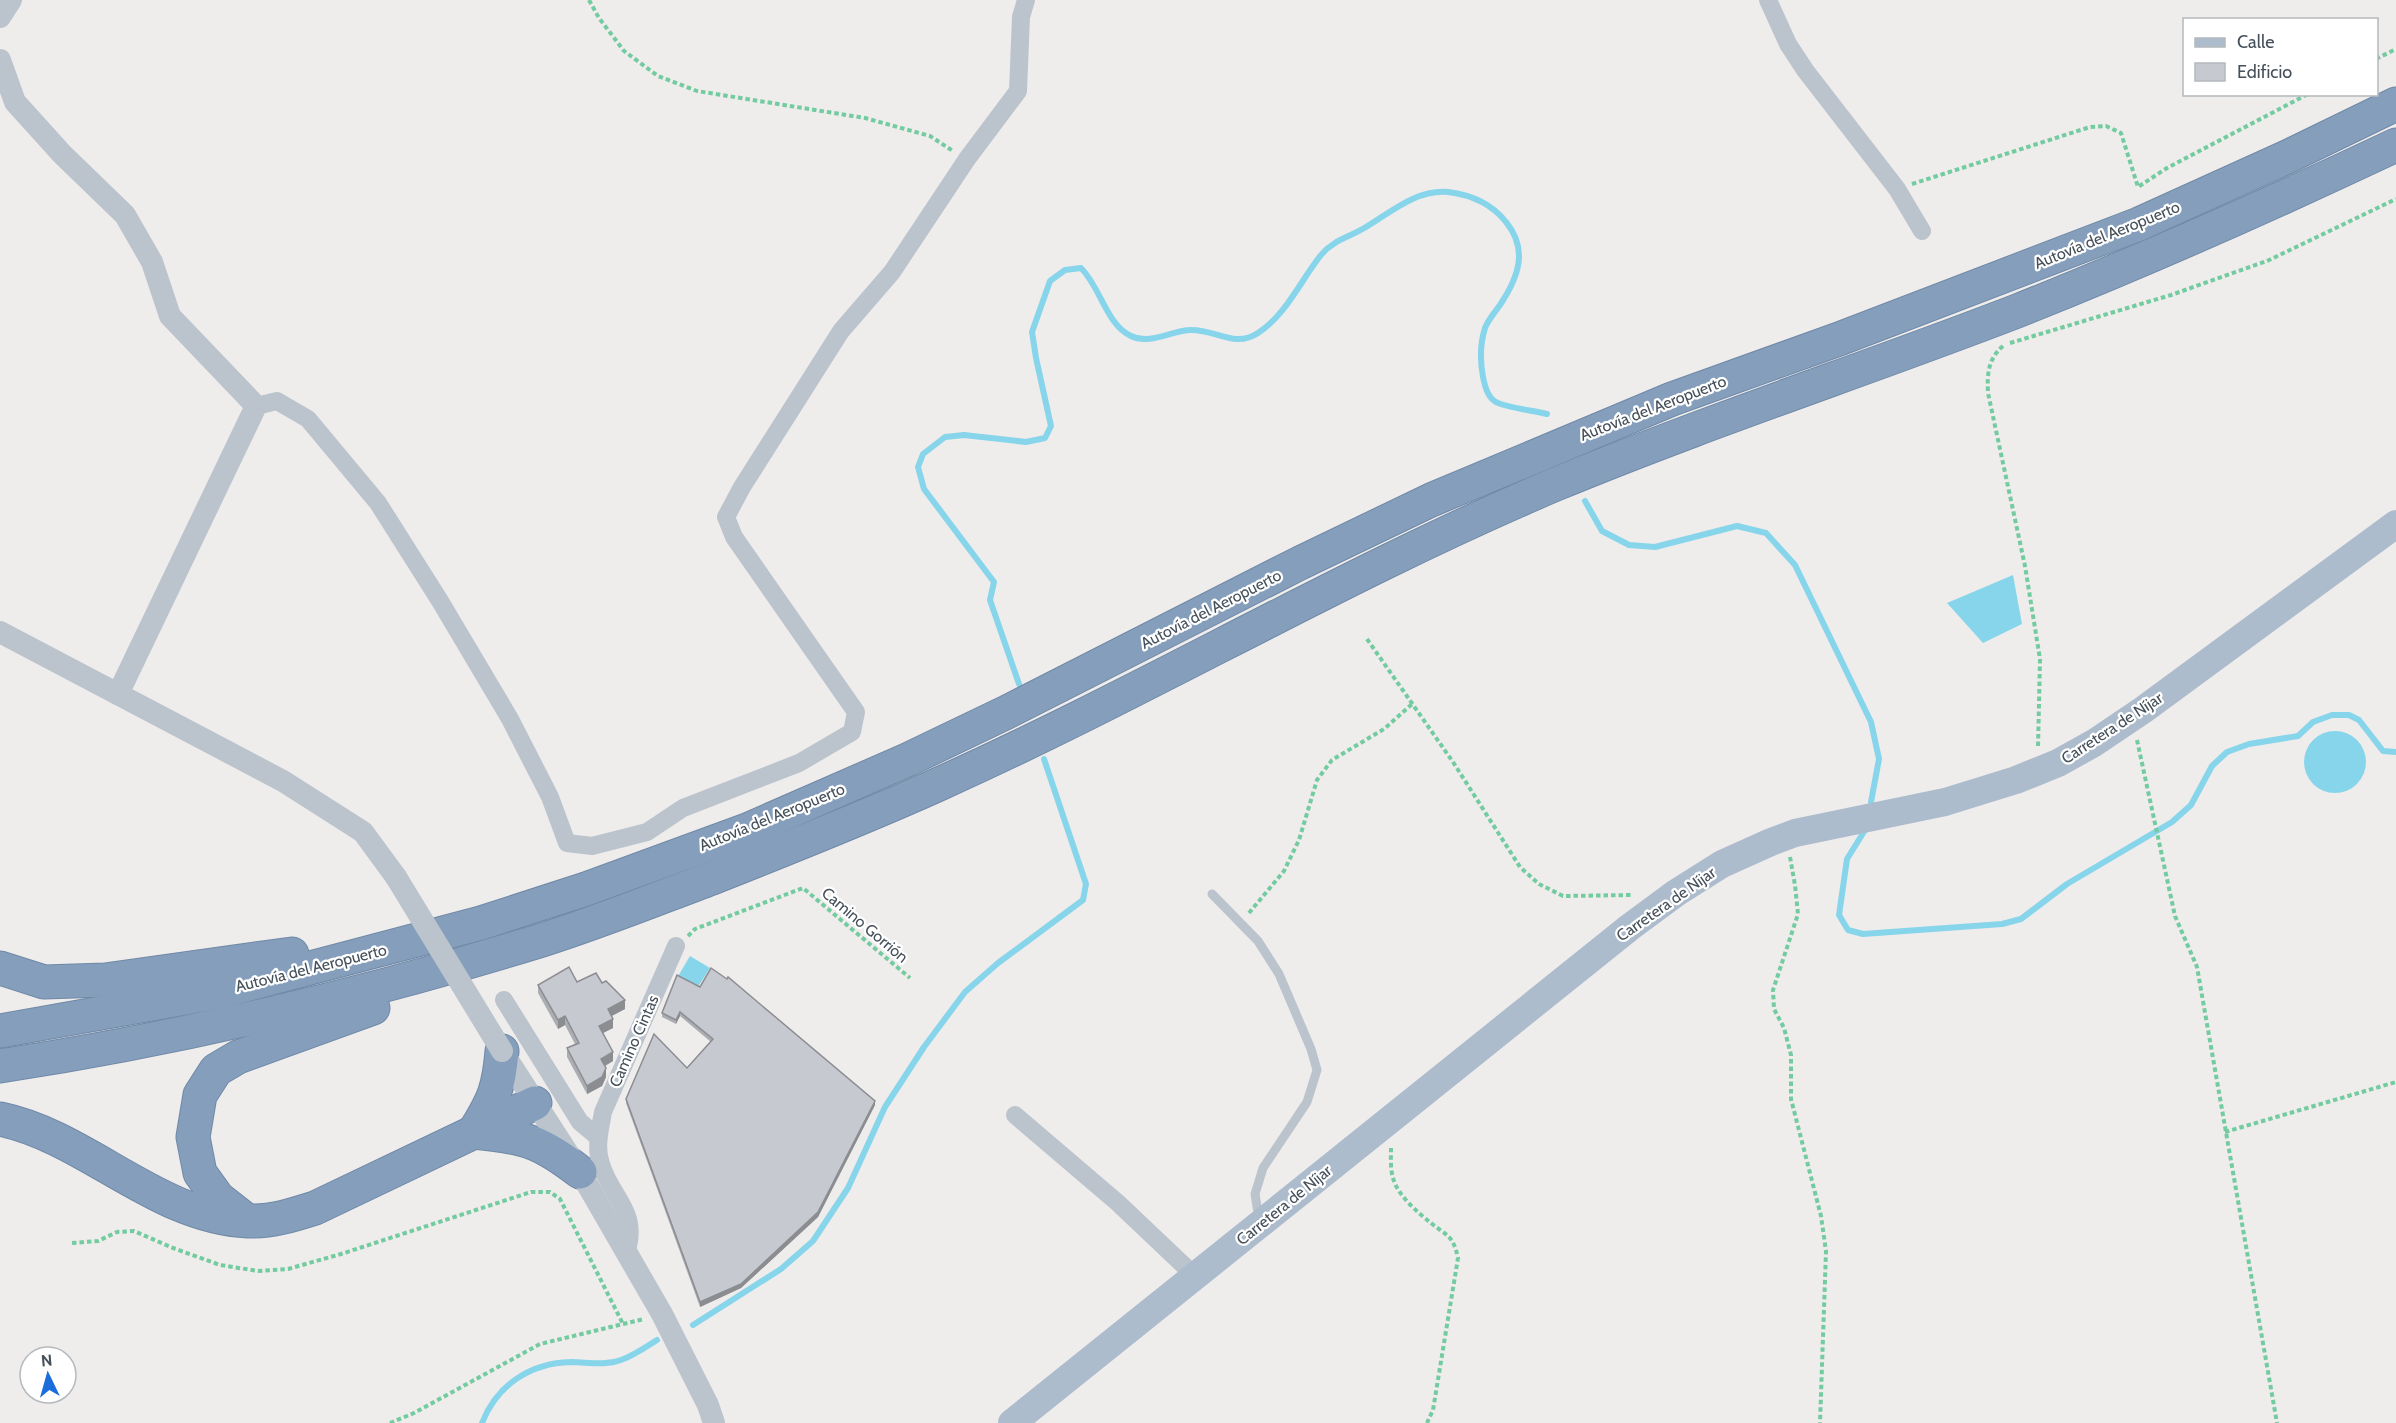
<svg xmlns="http://www.w3.org/2000/svg" width="2396" height="1423" font-family="Cabin,sans-serif">
  <style>
    .water { fill: #87d5ea }
    .lines { fill: none; stroke-linecap: round; stroke-linejoin: round }
    .stream { stroke: #87d5ea; stroke-width: 6 }
    .motorway-casing { stroke: #6f89a7; stroke-width: 35 }
    .path { stroke: #73cba0; stroke-width: 4; stroke-dasharray: 4.5 3; stroke-linecap: butt }
    .service { stroke: #bbc4cc; stroke-width: 9 }
    .minor { stroke: #bbc4cc; stroke-width: 18 }
    .tertiary { stroke: #bbc4cc; stroke-width: 22 }
    .primary { stroke: #acbccc; stroke-width: 28 }
    .motorway { stroke: #849ebc; stroke-width: 33 }
    .tertiary-bridge { stroke: #bbc4cc; stroke-width: 22 }
    .wall { fill: #aaadb2 }
    .shaded-wall { fill: #8b8d91 }
    .building { fill: #c6c9cf; stroke: #8b8d91; stroke-width: 1.5 }
    .labels { text-anchor: middle; dominant-baseline: central; stroke-width: 4.5; stroke-linejoin: round; paint-order: stroke }
    .street-label { font-size: 16px; fill: #45505a; stroke: #fff }
  </style>
  <rect width="100%" height="100%" fill="#efecec"/>
  <!-- water -->
  <g class="water">
    <path d="M 2013,575 L 2022,624 L 1983,643 L 1947,603 Z"/>
    <circle cx="2335" cy="762" r="31"/>
    <path d="M 690,956 L 710,968 L 696,990 L 677,978 Z"/>
  </g>
  <g class="lines">
    <!-- stream -->
    <g class="stream">
      <path d="M 1585,501 L 1602,531 L 1629,545 L 1655,547 L 1737,526 L 1766,533 L 1795,565 L 1871,722 L 1879,759 L 1871,802"/>
      <path d="M 1019,684 L 990,600 L 994,582 L 924,489 L 918,467 L 923,454 L 945,437 L 964,435 L 1026,442 L 1045,438 L 1051,426 L 1036,358 L 1032,332 L 1050,281 L 1065,270 L 1081,268 C 1101,288 1106,324 1131,336 C 1149,345 1171,331 1189,330 C 1214,328 1234,349 1258,333 C 1286,315 1301,280 1321,255 C 1333,240 1350,237 1366,227 C 1391,212 1417,189 1448,192 C 1472,195 1492,204 1506,222 C 1529,250 1518,278 1500,305 C 1495,312 1488,320 1485,328 C 1480,344 1480,361 1483,377 C 1485,387 1488,399 1498,403 C 1513,409 1532,410 1547,414"/>
      <path d="M 1865,830 L 1847,859 L 1839,915 L 1848,930 L 1863,934 L 2002,924 L 2021,919 L 2067,884 L 2172,822 L 2191,805 L 2212,766 L 2227,752 L 2249,744 L 2298,736 L 2313,722 L 2332,715 L 2349,715 L 2359,720 L 2383,751 L 2396,752"/>
      <path d="M 693,1325 L 781,1269 L 813,1241 L 848,1188 L 885,1107 L 924,1047 L 965,992 L 998,963 L 1083,900 L 1086,884 L 1044,759"/>
      <path d="M 482,1423 C 497,1385 530,1363 571,1362 C 587,1362 605,1366 621,1360 C 633,1356 646,1347 657,1340"/>
    </g>
    <defs>
      <g id="motorway">
        <path d="M 0,968 L 44,982 L 105,980 L 292,954"/>
        <path d="M 0,1031 L 219,992 L 481,923 L 586,889 L 747,830 L 907,760 L 1005,713 L 1300,563 L 1431,500 L 1672,399 L 1839,339 L 2139,224 L 2287,157 L 2396,104"/>
        <path d="M 0,1066 C 183,1038 364,995 542,940 C 599,922 656,899 712,878 C 788,848 864,818 939,784 C 1148,690 1345,573 1556,484 C 1708,421 1864,370 2017,311 C 2145,260 2271,204 2396,145"/>
        <path d="M 0,1119 C 87,1137 156,1217 248,1221 C 271,1222 293,1215 315,1208 L 535,1103"/>
        <path d="M 474,1132 C 525,1137 540,1141 580,1172"/>
        <path d="M 474,1132 C 494,1100 499,1088 502,1051"/>
        <path d="M 246,1220 L 218,1198 L 200,1173 L 193,1137 L 200,1095 L 216,1070 L 238,1057 L 373,1008"/>
      </g>
    </defs>
    <!-- motorway casing -->
    <use href="#motorway" class="motorway-casing"/>
    <!-- path -->
    <g class="path">
      <path d="M 589,0 L 599,18 L 624,51 L 658,76 L 697,91 L 865,118 L 930,136 L 953,151"/>
      <path d="M 2376,59 L 2396,49"/>
      <path d="M 1912,184 L 2090,127 L 2106,126 L 2121,133 L 2138,187 L 2167,168 L 2308,94"/>
      <path d="M 2010,343 L 2171,295 L 2267,261 L 2396,199"/>
      <path d="M 2003,346 C 1988,359 1987,374 1988,393 L 2025,566 L 2040,659 L 2038,748"/>
      <path d="M 1367,639 L 1453,762 L 1520,867 L 1539,884 L 1563,896 L 1633,895"/>
      <path d="M 2137,740 L 2175,916 L 2197,967 L 2277,1423"/>
      <path d="M 1790,857 L 1795,885 L 1798,914 L 1773,990 L 1774,1009 L 1784,1028 L 1791,1055 L 1791,1099 L 1821,1216 L 1826,1251 L 1820,1423"/>
      <path d="M 1249,913 L 1284,871 L 1299,840 L 1317,780 L 1332,760 L 1384,729 L 1412,704"/>
      <path d="M 688,936 L 695,929 L 803,888 L 910,978"/>
      <path d="M 2225,1132 L 2396,1082"/>
      <path d="M 1391,1148 C 1391,1158 1390,1171 1394,1181 C 1399,1196 1418,1213 1431,1223 C 1447,1236 1453,1235 1458,1258 L 1433,1410 L 1427,1423"/>
      <path d="M 72,1243 L 98,1241 L 117,1232 L 134,1231 L 173,1248 L 220,1265 L 258,1271 L 288,1269 L 341,1254 L 531,1192 L 550,1192 L 560,1199 L 623,1324"/>
      <path d="M 390,1423 L 414,1413 L 540,1344 L 644,1319"/>
    </g>
    <!-- service -->
    <path class="service" d="M 1212,894 L 1258,941 L 1279,974 L 1311,1049 L 1317,1070 L 1307,1102 L 1263,1168 L 1255,1194 L 1259,1219"/>
    <!-- minor -->
    <g class="minor">
      <path d="M 1768,0 L 1788,44 L 1805,70 L 1897,189 L 1922,231"/>
      <path d="M 256,406 L 277,401 L 308,419 L 378,503 L 440,601 L 510,719 L 550,797 L 567,843 L 592,846 L 647,832 L 683,808 L 799,763 L 852,732 L 856,712 L 734,537 L 726,517 L 742,487 L 841,331 L 892,272 L 967,159 L 1018,91 L 1021,17 L 1026,0"/>
      <path d="M 504,1000 L 580,1122 L 598,1137"/>
      <path d="M 1015,1115 L 1118,1203 L 1195,1276"/>
      <path d="M 626,1253 C 640,1211 611,1198 601,1164 C 595,1148 600,1129 603,1112 L 676,946"/>
    </g>
    <!-- tertiary -->
    <g class="tertiary">
      <path d="M 0,17 L 11,0"/>
      <path d="M 0,60 L 15,102 L 62,154 L 125,215 L 152,262 L 170,316 L 256,406 L 118,694"/>
      <path d="M 0,632 L 283,781 L 363,832 L 396,877"/>
      <path d="M 502,1051 L 580,1172 L 662,1314 L 708,1405 L 714,1423"/>
    </g>
    <!-- primary -->
    <path class="primary" d="M 1012,1423 L 1630,927 L 1676,893 L 1722,864 L 1771,842 L 1795,833 L 1945,802 L 2016,780 L 2058,763 L 2094,743 L 2143,710 L 2396,524"/>
    <!-- motorway -->
    <use href="#motorway" class="motorway"/>
    <!-- tertiary-bridge -->
    <path class="tertiary-bridge" d="M 396,877 L 502,1051"/>
  </g>
  <!-- wall -->
  <g class="wall">
    <path d="M 677,975 L 875,1105 L 818,1217 L 741,1288 L 700,1307 L 626,1103 L 626,1099 L 687,1068 L 711,1042 L 680,1016 L 676,1024 L 662,1017 L 662,1013 Z"/>
    <path d="M 577,982 L 602,983 L 625,1009 L 611,1016 L 613,1028 L 603,1033 L 613,1061 L 605,1066 L 606,1077 L 602,1086 L 587,1094 L 567,1057 L 567,1048 L 575,1044 L 565,1025 L 558,1029 L 538,993 L 538,985 Z"/>
  </g>
  <!-- shaded-wall -->
  <g class="shaded-wall">
    <path d="M 625,1000 L 625,1009 L 608,1018 L 608,1009 Z"/>
    <path d="M 680,1012 L 680,1016 L 676,1024 L 676,1020 Z"/>
    <path d="M 565,1016 L 565,1025 L 558,1029 L 558,1020 Z"/>
    <path d="M 613,1019 L 613,1028 L 599,1035 L 599,1026 Z"/>
    <path d="M 613,1052 L 613,1061 L 601,1068 L 601,1059 Z"/>
    <path d="M 606,1068 L 606,1077 L 602,1086 L 587,1094 L 587,1086 Z"/>
    <path d="M 875,1101 L 875,1105 L 818,1217 L 741,1288 L 700,1307 L 700,1302 Z"/>
  </g>
  <!-- building -->
  <g class="building">
    <path d="M 569,967 L 577,982 L 596,973 L 602,983 L 606,981 L 625,1000 L 608,1009 L 613,1019 L 599,1026 L 613,1052 L 601,1059 L 606,1068 L 602,1077 L 587,1086 L 567,1048 L 579,1043 L 565,1016 L 558,1020 L 538,985 Z"/>
    <path d="M 711,968 L 727,979 L 728,977 L 875,1101 L 818,1212 L 741,1284 L 700,1302 L 626,1099 L 654,1034 L 687,1068 L 713,1039 L 680,1012 L 676,1020 L 662,1013 L 677,975 L 700,987 Z"/>
  </g>
  <g class="labels">
    <!-- street labels -->
    <g class="street-label">
      <text transform="translate(2107 235) rotate(-22)">Autovía del Aeropuerto</text>
      <text transform="translate(1653 408) rotate(-21)">Autovía del Aeropuerto</text>
      <text transform="translate(1211 609) rotate(-27)">Autovía del Aeropuerto</text>
      <text transform="translate(2112 728) rotate(-33)">Carretera de Níjar</text>
      <text transform="translate(772 817) rotate(-22)">Autovía del Aeropuerto</text>
      <text transform="translate(1666 904) rotate(-35)">Carretera de Níjar</text>
      <text transform="translate(865 925) rotate(40)">Camino Gorrión</text>
      <text transform="translate(311 968) rotate(-14)">Autovía del Aeropuerto</text>
      <text transform="translate(634 1041) rotate(-66)">Camino Cintas</text>
      <text transform="translate(1284 1205) rotate(-39)">Carretera de Níjar</text>
    </g>
  </g>
  <!-- legend -->
  <rect x="2183" y="18" width="195" height="78" fill="#ffffff" stroke="#b5b9bd" stroke-width="1.5"/>
  <rect x="2195" y="38" width="30" height="9" fill="#acbccc" stroke="#b5b9bd" stroke-width="1.5"/>
  <text x="2237" y="48" font-size="18" fill="#45505a">Calle</text>
  <rect x="2195" y="63" width="30" height="18" fill="#c6c9cf" stroke="#b5b9bd" stroke-width="1.5"/>
  <text x="2237" y="78" font-size="18" fill="#45505a">Edificio</text>
  <!-- north arrow -->
  <g transform="translate(48 1375) rotate(355)"><circle r="28" fill="#ffffff" stroke="#b5b9bd" stroke-width="1.5"/>
  <path d="M0-4.5L10 22L0 15L-10 22Z" fill="#1a6ddb"/>
  <text y="-9" font-size="16" font-weight="bold" text-anchor="middle" fill="#45505a">N</text>
  </g>
</svg>
